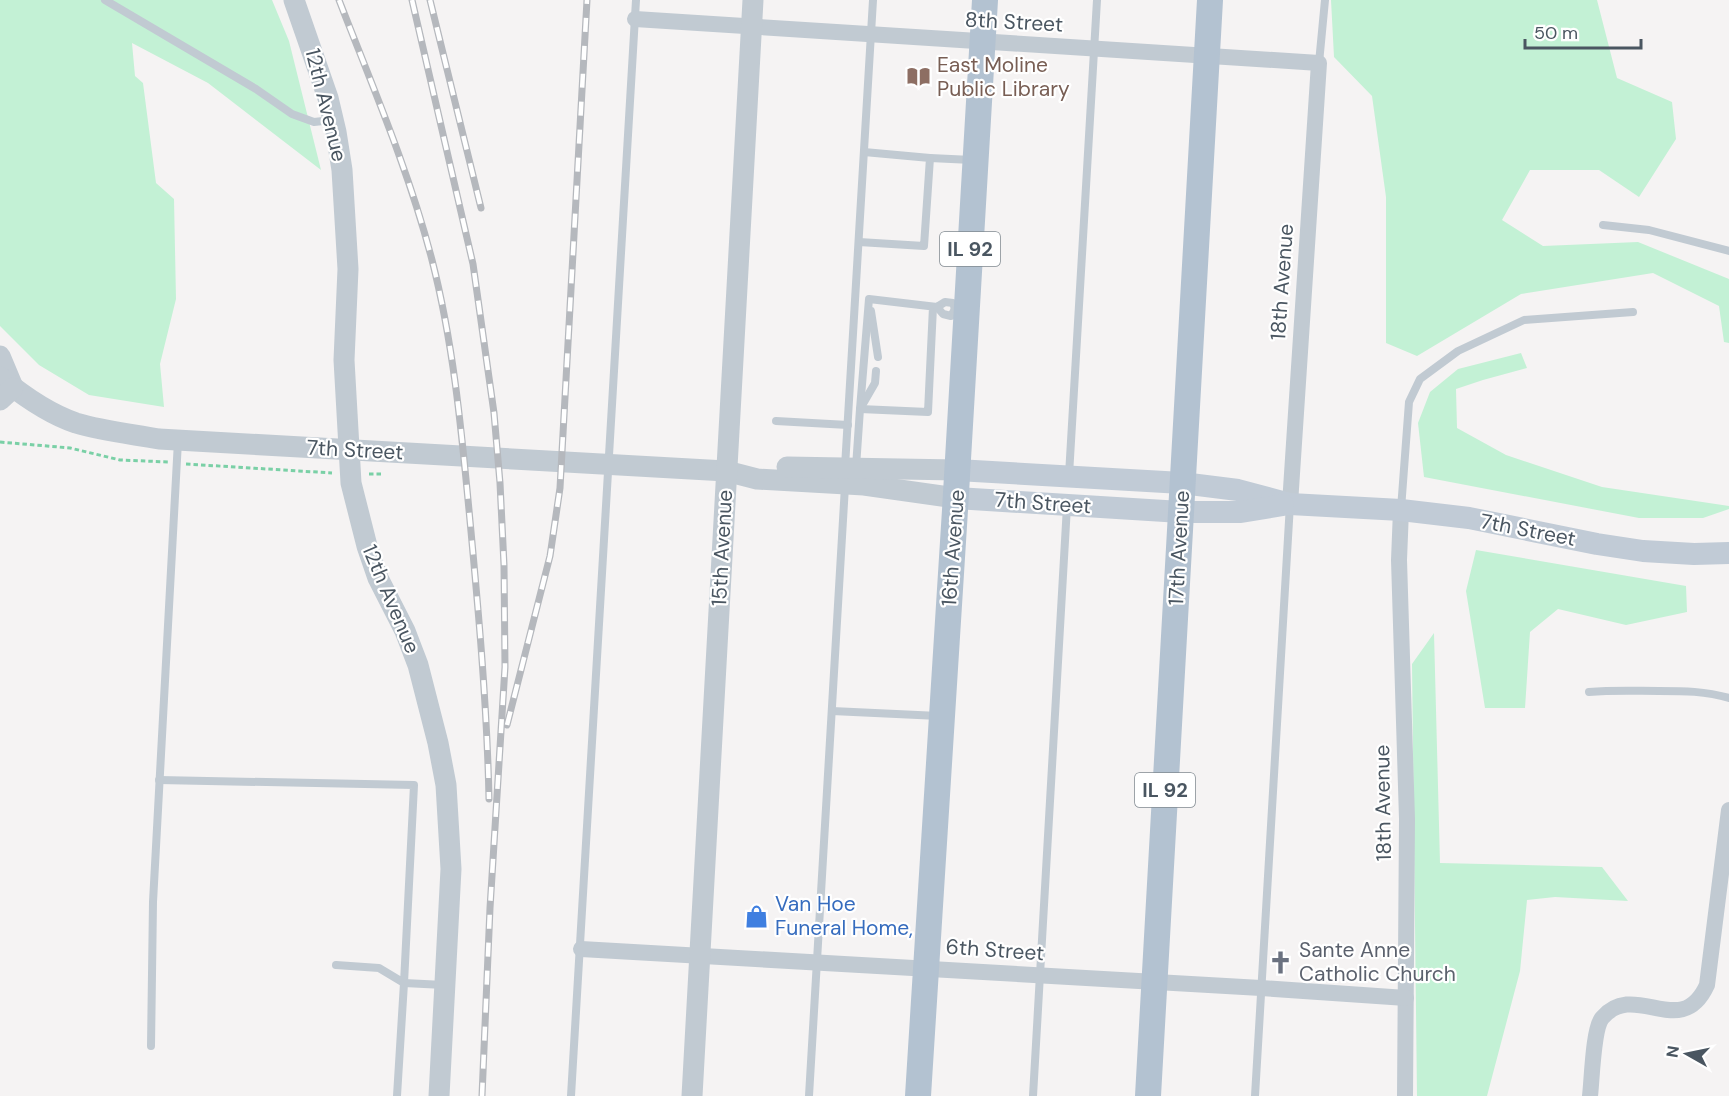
<svg xmlns="http://www.w3.org/2000/svg" width="1729" height="1096" font-family="'DM Sans',sans-serif">
  <style>
    .green { fill: #c3f1d5 }
    .lines { fill: none; stroke-linecap: round; stroke-linejoin: round }
    .path { stroke: #7ad0a6; stroke-width: 3; stroke-dasharray: 4.5 3; stroke-linecap: butt }
    .service { stroke: #c1cad2; stroke-width: 8 }
    .minor { stroke: #c1cad2; stroke-width: 16 }
    .tertiary { stroke: #c1cad2; stroke-width: 21 }
    .secondary { stroke: #c1cbd6; stroke-width: 22 }
    .primary { stroke: #b3c2d1; stroke-width: 26 }
    .rail-casing { stroke: #b5b8bd; stroke-width: 7 }
    .rail { stroke: #fff; stroke-width: 4.5; stroke-dasharray: 14; stroke-linecap: butt }
    .labels { text-anchor: middle; dominant-baseline: central; stroke-width: 4.5; stroke-linejoin: round; paint-order: stroke }
    .shield { fill: #fff; stroke: #808990; stroke-width: 1.5 }
    .shield-label { font-size: 20px; font-weight: bold; fill: #4a5661 }
    .street-label { font-size: 21px; fill: #4a5661; stroke: #fff }
    .education-label { font-size: 21px; fill: #785e54; stroke: #fff; text-anchor: start }
    .shop-label { font-size: 21px; fill: #366cbe; stroke: #fff; text-anchor: start }
    .worship-label { font-size: 21px; fill: #5b616d; stroke: #fff; text-anchor: start }
  </style>
  <rect width="100%" height="100%" fill="#f5f3f3"/>
  <!-- green -->
  <g class="green">
    <path d="M 0,0 L 272,0 L 289,41 L 321,170 L 208,83 L 132,43 L 135,76 L 143,83 L 156,183 L 174,199 L 176,299 L 160,364 L 164,407 L 89,395 L 39,365 L 0,326 Z"/>
    <path d="M 1331,0 L 1597,0 L 1617,78 L 1672,102 L 1676,139 L 1639,197 L 1599,170 L 1530,170 L 1502,220 L 1543,246 L 1638,242 L 1729,279 L 1729,343 L 1724,342 L 1719,306 L 1653,273 L 1521,294 L 1417,356 L 1386,343 L 1386,197 L 1372,96 L 1334,57 Z"/>
    <path d="M 1521,353 L 1527,368 L 1483,380 L 1456,389 L 1457,428 L 1506,455 L 1602,487 L 1729,506 L 1729,509 L 1703,518 L 1639,518 L 1424,477 L 1418,423 L 1430,392 L 1458,369 Z"/>
    <path d="M 1476,550 L 1686,586 L 1687,612 L 1626,625 L 1558,609 L 1530,632 L 1525,708 L 1485,708 L 1466,591 Z"/>
    <path d="M 1434,633 L 1440,863 L 1602,867 L 1628,901 L 1555,897 L 1527,900 L 1520,971 L 1487,1096 L 1417,1096 L 1412,664 Z"/>
  </g>
  <g class="lines">
    <!-- path -->
    <g class="path">
      <path d="M 0,442 L 70,448 L 120,460 L 168,462"/>
      <path d="M 186,464 L 332,473"/>
      <path d="M 369,474 L 383,474"/>
    </g>
    <!-- service -->
    <g class="service">
      <path d="M 105,0 L 256,89 L 292,114 L 314,122 L 332,120"/>
      <path d="M 1319,63 L 1325,0"/>
      <path d="M 930,158 L 972,160"/>
      <path d="M 1603,225 L 1649,230 L 1729,251"/>
      <path d="M 859,242 L 924,246 L 930,158 L 864,152"/>
      <path d="M 933,307 L 928,412 L 860,409 L 869,299 L 937,307 L 945,302 L 953,303 L 955,309"/>
      <path d="M 937,307 L 943,314 L 951,316 L 955,309"/>
      <path d="M 871,311 L 878,357"/>
      <path d="M 776,421 L 848,425"/>
      <path d="M 845,467 L 873,0"/>
      <path d="M 856,467 L 860,409 L 875,383 L 876,371"/>
      <path d="M 1069,475 L 1097,0"/>
      <path d="M 1401,509 L 1409,402 L 1420,379 L 1458,351 L 1524,320 L 1633,312"/>
      <path d="M 1589,692 C 1613,690 1635,691 1659,691 C 1683,691 1706,691 1729,698"/>
      <path d="M 832,711 L 939,716"/>
      <path d="M 159,780 L 414,785 L 404,983 L 379,968 L 336,965"/>
      <path d="M 151,1046 L 153,902 L 178,441"/>
      <path d="M 397,1096 L 404,983 L 444,985"/>
      <path d="M 571,1096 L 636,0"/>
      <path d="M 809,1096 L 845,486"/>
      <path d="M 1033,1096 L 1067,506"/>
      <path d="M 1255,1096 L 1290,504"/>
    </g>
    <!-- minor -->
    <g class="minor">
      <path d="M 635,19 L 1319,63 L 1290,504"/>
      <path d="M 1401,510 L 1399,560 L 1407,819 L 1405,1096"/>
      <path d="M 581,949 L 1261,988 L 1406,998"/>
      <path d="M 1590,1096 C 1592,1080 1593,1029 1602,1018 C 1635,979 1681,1042 1707,985 L 1729,810"/>
    </g>
    <!-- tertiary -->
    <g class="tertiary">
      <path d="M 294,0 L 328,98 L 336,132 L 342,170 L 348,269 L 344,360 L 351,483 L 367,546 L 378,578 L 405,631 L 418,665 L 438,743 L 446,785 L 451,869 L 439,1096"/>
      <path d="M 0,356 L 13,387"/>
      <path d="M 0,377 C 22,395 49,414 76,423 C 103,431 132,434 159,439 L 726,471 L 757,479 L 864,485 L 956,498"/>
      <path d="M 0,400 L 13,388"/>
      <path d="M 787,467 L 957,470"/>
      <path d="M 692,1096 L 753,0"/>
    </g>
    <!-- secondary -->
    <g class="secondary">
      <path d="M 957,470 L 1182,483 L 1238,490 L 1290,504 L 1401,510 L 1469,518 L 1597,544 L 1643,551 L 1694,554 L 1729,553"/>
      <path d="M 956,498 L 1181,512 L 1241,512 L 1283,505"/>
    </g>
    <!-- primary -->
    <g class="primary">
      <path d="M 918,1096 L 955,510 L 985,0"/>
      <path d="M 1148,1096 L 1210,0"/>
    </g>
    <defs>
      <g id="rail">
        <path d="M 339,0 C 372,85 409,171 432,260 C 453,342 461,426 469,510 C 478,606 487,703 489,799"/>
        <path d="M 412,0 L 473,264 L 494,413 L 500,483 L 504,565 L 505,667 L 490,908 L 482,1096"/>
        <path d="M 430,0 L 481,208"/>
        <path d="M 507,725 L 550,556 L 560,488 L 587,0"/>
      </g>
    </defs>
    <!-- rail casing -->
    <use href="#rail" class="rail-casing"/>
    <!-- rail -->
    <use href="#rail" class="rail"/>
  </g>
  <!-- icons -->
  <defs>
    <symbol id="library-bare" viewBox="-9 -9 18 18"><path d="M-6-4Q-3-5.5-.7-3.5V5Q-3 3-6 4ZM6-4Q3-5.5 .7-3.5V5Q3 3 6 4Z" fill="#8d6e63" stroke="#fff" stroke-width="2.5" paint-order="stroke"/></symbol>
    <symbol id="shop-bare" viewBox="-9 -9 18 18"><path d="M-5-2.5h2.3a2.7 3.5 0 0 1 5.4 0H5L5.5 6h-11ZM-1.5-2.5h3a1.5 2.3 0 0 0-3 0Z" fill="#3f7fe0" stroke="#fff" stroke-width="2.5" paint-order="stroke"/></symbol>
    <symbol id="church-bare" viewBox="-9 -9 18 18"><path d="M-1.2-6h2.4v3.5h3.3v2.4h-3.3V6h-2.4V-.1h-3.3v-2.4h3.3Z" fill="#6b7280" stroke="#fff" stroke-width="2.5" paint-order="stroke"/></symbol>
  </defs>
  <g fill-rule="evenodd">
    <use href="#library-bare" x="902" y="60" width="33" height="33"/>
    <use href="#shop-bare" x="740" y="900" width="33" height="33"/>
    <use href="#church-bare" x="1264" y="946" width="33" height="33"/>
  </g>
  <g class="labels">
    <!-- shield labels -->
    <g class="shield">
      <rect x="940" y="232" width="60" height="34" rx="4.5"/>
      <rect x="1135" y="773" width="60" height="34" rx="4.5"/>
    </g>
    <g class="shield-label">
      <text x="970" y="249">IL 92</text>
      <text x="1165" y="790">IL 92</text>
    </g>
    <!-- street labels -->
    <g class="street-label">
      <text transform="translate(1014 22) rotate(3)">8th Street</text>
      <text transform="translate(326 105) rotate(76)">12th Avenue</text>
      <text transform="translate(1282 282) rotate(-86)">18th Avenue</text>
      <text transform="translate(355 450) rotate(3)">7th Street</text>
      <text transform="translate(1043 503) rotate(4)">7th Street</text>
      <text transform="translate(1528 530) rotate(11)">7th Street</text>
      <text transform="translate(722 548) rotate(-87)">15th Avenue</text>
      <text transform="translate(953 548) rotate(-86)">16th Avenue</text>
      <text transform="translate(1179 548) rotate(-87)">17th Avenue</text>
      <text transform="translate(391 599) rotate(67)">12th Avenue</text>
      <text transform="translate(1383 803) rotate(-91)">18th Avenue</text>
      <text transform="translate(995 950) rotate(4)">6th Street</text>
    </g>
    <!-- education labels -->
    <g class="education-label">
      <text x="937" y="65">East Moline<tspan x="937" dy="24">Public Library</tspan></text>
    </g>
    <!-- shop labels -->
    <g class="shop-label">
      <text x="775" y="904">Van Hoe<tspan x="775" dy="24">Funeral Home,</tspan></text>
    </g>
    <!-- worship labels -->
    <g class="worship-label">
      <text x="1299" y="950">Sante Anne<tspan x="1299" dy="24">Catholic Church</tspan></text>
    </g>
  </g>
  <!-- north arrow -->
  <g transform="translate(1687 1054) rotate(279)" stroke="#ffffff" stroke-width="4.5" paint-order="stroke">
  <path d="M0-4.5L10 22L0 15L-10 22Z" fill="#4a5661"/>
  <text y="-9" font-size="16" font-weight="bold" text-anchor="middle" fill="#4a5661">N</text>
  </g>
  <!-- scale -->
  <path d="M1525 39v9h116v-9" fill="none" stroke="#4a5661" stroke-width="3"/>
  <text x="1534" y="39" font-size="18" fill="#4a5661" stroke="#ffffff" stroke-width="4.5" paint-order="stroke">50 m</text>
</svg>
